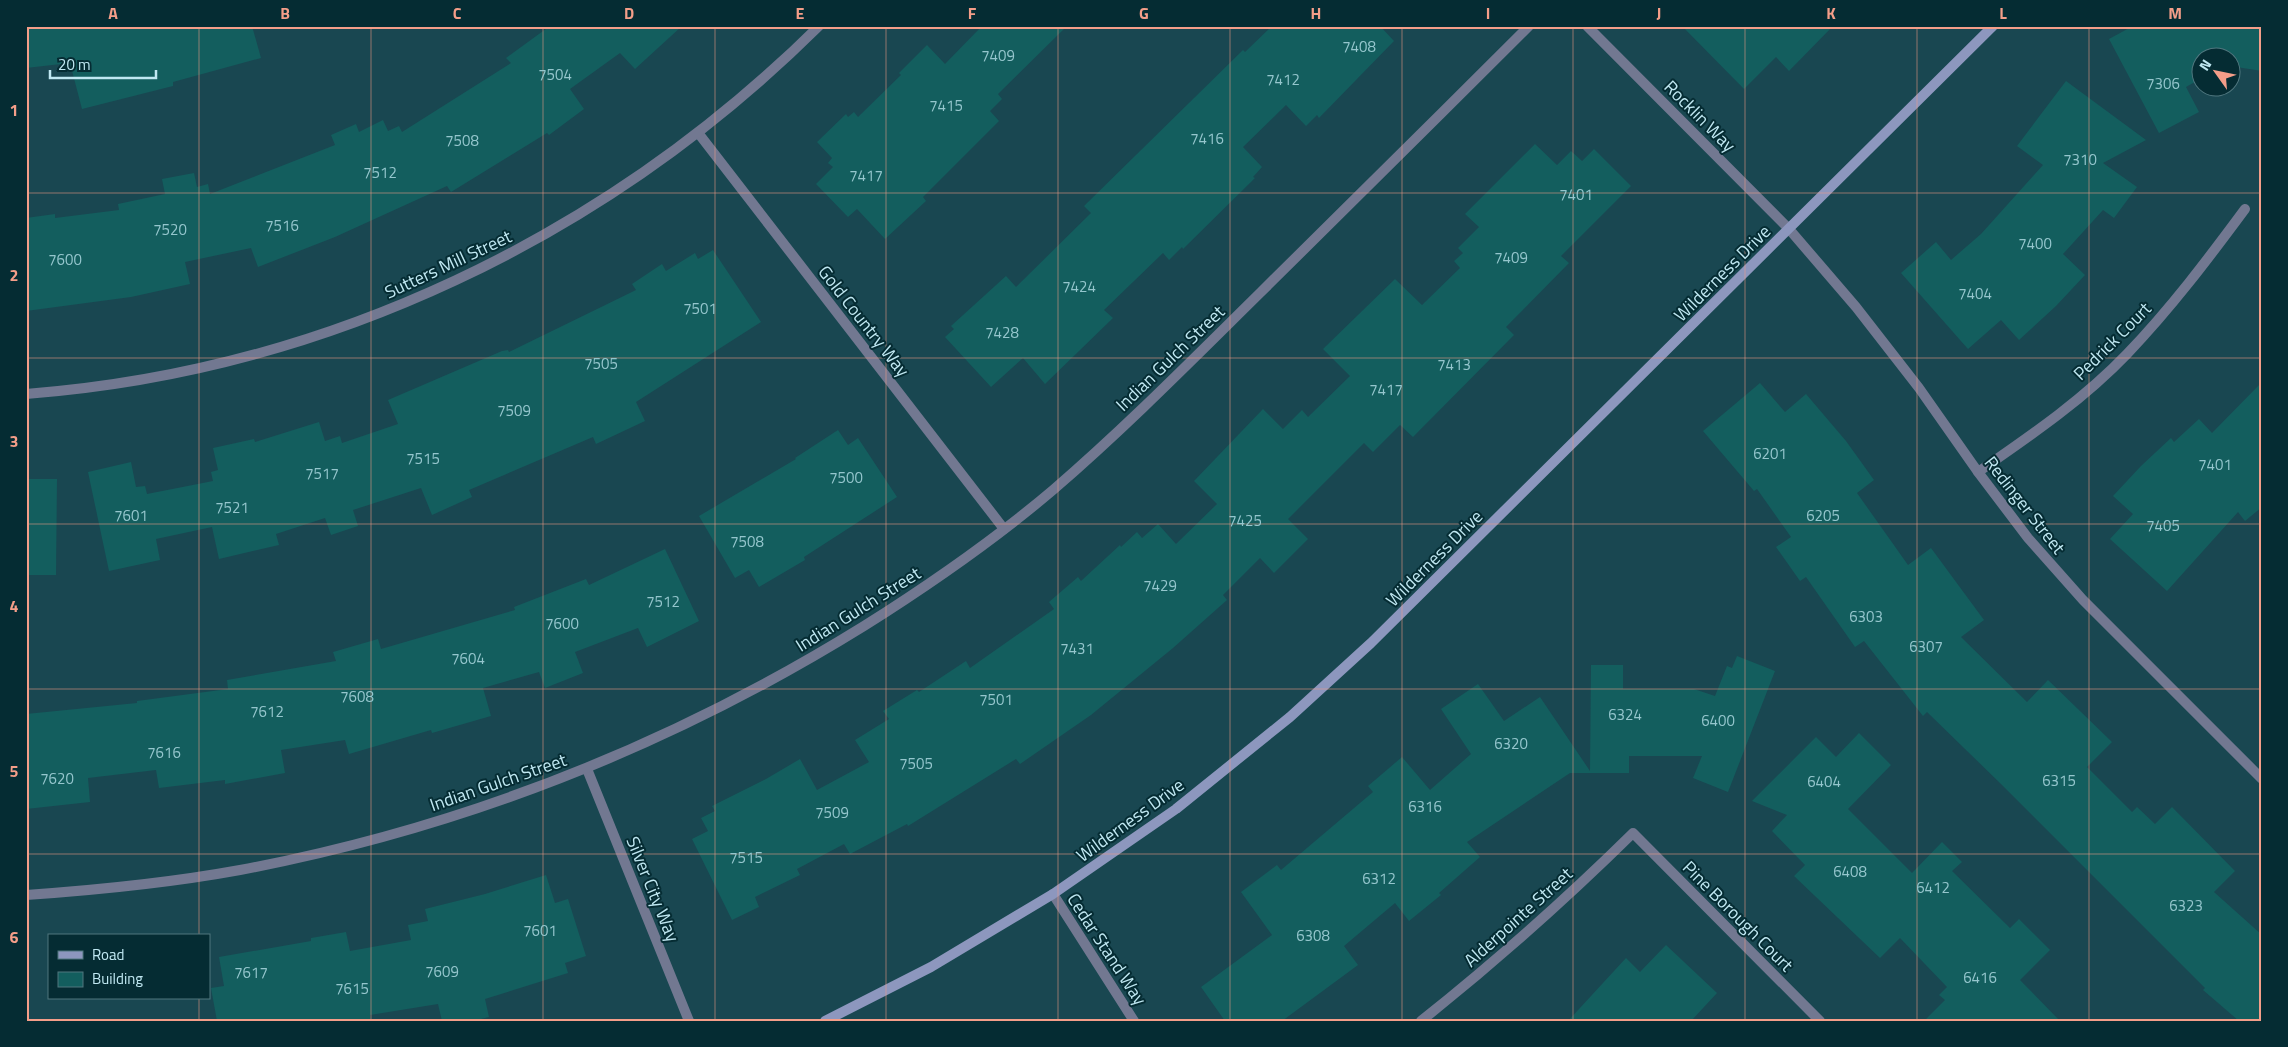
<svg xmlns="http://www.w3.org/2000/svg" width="2288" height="1047" font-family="'Titillium Web',sans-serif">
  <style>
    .building { fill: #135e5e }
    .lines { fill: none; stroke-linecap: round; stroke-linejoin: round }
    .street { stroke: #727891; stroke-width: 10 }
    .secondary { stroke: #8d97be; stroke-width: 10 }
    .grid { fill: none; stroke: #f49e89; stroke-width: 1; stroke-opacity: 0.55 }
    .labels { text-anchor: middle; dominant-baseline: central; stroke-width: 4; stroke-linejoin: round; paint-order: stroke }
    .number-label { font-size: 15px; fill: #95c6cd }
    .street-label { font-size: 18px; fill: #c0e8f2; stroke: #052c33 }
    .neatline { fill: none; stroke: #f49e89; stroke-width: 2 }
    .grid-label { font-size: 16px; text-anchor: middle; font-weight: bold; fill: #f49e89 }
  </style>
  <rect width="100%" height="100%" fill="#194751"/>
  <!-- building -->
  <g class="building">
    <path d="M 26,26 L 252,26 L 261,58 L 173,82 L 173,86 L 82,109 L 70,63 L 26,68 Z"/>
    <path d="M 550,26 L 682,26 L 635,69 L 620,53 L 570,89 L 584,109 L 549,135 L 547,133 L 451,192 L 447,186 L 335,237 L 258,267 L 251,248 L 185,262 L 190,284 L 131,297 L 26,311 L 26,218 L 55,214 L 55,218 L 119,210 L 118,204 L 165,194 L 162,179 L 194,173 L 197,187 L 208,184 L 210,194 L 335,145 L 331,135 L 356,124 L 359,132 L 383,120 L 388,131 L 399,126 L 402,132 L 511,63 L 506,58 Z"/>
    <path d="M 982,26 L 1067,26 L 998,94 L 1002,99 L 990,111 L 999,121 L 923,197 L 926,201 L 885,239 L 857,209 L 848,217 L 816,184 L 833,167 L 828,163 L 832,158 L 817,142 L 846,114 L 848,117 L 854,112 L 858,117 L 901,75 L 899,73 L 927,45 L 945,64 Z"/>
    <path d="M 1272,26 L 1380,26 L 1394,41 L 1319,118 L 1317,115 L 1306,126 L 1286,105 L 1243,147 L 1262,167 L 1253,177 L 1255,178 L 1183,249 L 1182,247 L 1169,260 L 1163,253 L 1104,310 L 1113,318 L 1045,384 L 1023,358 L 991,387 L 945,337 L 954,329 L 951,326 L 1006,276 L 1016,287 L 1091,213 L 1084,206 L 1243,50 L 1245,52 Z"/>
    <path d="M 1682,26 L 1833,26 L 1789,71 L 1776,57 L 1744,89 Z"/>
    <path d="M 2133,26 L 2262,26 L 2262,71 L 2230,66 L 2230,58 L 2200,58 L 2200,79 L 2186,87 L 2199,112 L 2159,133 L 2109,39 Z"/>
    <path d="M 2066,81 L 2146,140 L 2103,163 L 2137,187 L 2114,218 L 2103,210 L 2063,254 L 2085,275 L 2056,306 L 2019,340 L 2001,320 L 1968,349 L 1901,273 L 1936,242 L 1951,260 L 1981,234 L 2043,165 L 2017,146 Z"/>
    <path d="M 1535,144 L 1557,165 L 1571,151 L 1582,161 L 1594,149 L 1631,186 L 1561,256 L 1569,263 L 1506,327 L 1514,335 L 1413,437 L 1400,425 L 1373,452 L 1364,443 L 1288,519 L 1308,539 L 1274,573 L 1260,558 L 1223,595 L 1227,600 L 1173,648 L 1091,715 L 1020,764 L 1016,759 L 908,826 L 907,824 L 850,854 L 844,844 L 797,869 L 800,875 L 755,897 L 759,907 L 732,920 L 692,839 L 708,831 L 701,818 L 715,811 L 712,806 L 766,779 L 800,759 L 817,790 L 869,762 L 855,740 L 889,719 L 883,711 L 917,690 L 919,692 L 966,661 L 970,668 L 1054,609 L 1049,602 L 1078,577 L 1081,581 L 1120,545 L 1121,547 L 1137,532 L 1142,538 L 1158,524 L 1176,544 L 1217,504 L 1194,481 L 1263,409 L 1283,429 L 1302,410 L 1308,417 L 1350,376 L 1323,349 L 1395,279 L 1422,305 L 1460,268 L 1454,261 L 1463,253 L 1458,248 L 1479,227 L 1465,214 Z"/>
    <path d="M 713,250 L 761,322 L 636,402 L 645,421 L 596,444 L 593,437 L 469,490 L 472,497 L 432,515 L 421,488 L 353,510 L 358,526 L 331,535 L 325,518 L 276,534 L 279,545 L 219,559 L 212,527 L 156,539 L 160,560 L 109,571 L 88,472 L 131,462 L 136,487 L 145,486 L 147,494 L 213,481 L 211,472 L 218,470 L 213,448 L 254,439 L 255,442 L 319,422 L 325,441 L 340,436 L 342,443 L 398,424 L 388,400 L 502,351 L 508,350 L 509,352 L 636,290 L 632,284 L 662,264 L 666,271 L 695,253 L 698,259 Z"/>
    <path d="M 2262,382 L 2262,507 L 2245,521 L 2238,512 L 2167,591 L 2110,539 L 2133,514 L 2113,496 L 2141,466 L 2171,438 L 2174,442 L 2199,419 L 2212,433 Z"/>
    <path d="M 1760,383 L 1785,412 L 1806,394 L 1846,441 L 1874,480 L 1857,493 L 1908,565 L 1931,548 L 1984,620 L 1961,637 L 2027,702 L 2048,680 L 2112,742 L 2087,767 L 2132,812 L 2137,807 L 2155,824 L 2172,807 L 2235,871 L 2214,892 L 2262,935 L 2262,1021 L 2239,1021 L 2203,990 L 2205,988 L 2001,784 L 1927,712 L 1923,716 L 1864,641 L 1855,647 L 1806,577 L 1800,581 L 1776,547 L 1791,537 L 1757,489 L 1754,491 L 1703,431 Z"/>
    <path d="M 838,430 L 848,445 L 858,438 L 897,497 L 804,557 L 805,560 L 759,587 L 749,570 L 735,578 L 699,516 L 796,459 L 795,458 Z"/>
    <path d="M 26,479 L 57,479 L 56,575 L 26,575 Z"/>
    <path d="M 665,549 L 699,621 L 647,647 L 638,628 L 575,652 L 583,673 L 545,688 L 539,672 L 483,688 L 491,716 L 432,733 L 431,730 L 349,754 L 345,740 L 281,750 L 285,773 L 225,784 L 225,780 L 159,788 L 156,770 L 88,778 L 90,802 L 26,809 L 26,714 L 137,703 L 137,701 L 228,689 L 227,680 L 336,661 L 333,652 L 378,639 L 381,649 L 515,610 L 514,607 L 586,579 L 589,585 Z"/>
    <path d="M 1737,656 L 1775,671 L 1728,792 L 1693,778 L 1702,756 L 1629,756 L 1629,773 L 1570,773 L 1467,842 L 1480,857 L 1439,893 L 1441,895 L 1409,921 L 1395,903 L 1344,946 L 1358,965 L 1282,1021 L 1225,1021 L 1201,987 L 1272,935 L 1241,892 L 1277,865 L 1281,870 L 1373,792 L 1368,786 L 1402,757 L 1430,790 L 1471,754 L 1441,709 L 1478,684 L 1504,721 L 1540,697 L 1590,771 L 1591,665 L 1623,665 L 1623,689 L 1694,689 L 1715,696 L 1727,666 L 1732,668 Z"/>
    <path d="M 1859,733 L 1891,765 L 1848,809 L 1912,873 L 1942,842 L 1962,862 L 1952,871 L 2010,928 L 2019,919 L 2050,950 L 2020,980 L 2060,1021 L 1924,1021 L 1945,1000 L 1939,995 L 1947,987 L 1900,938 L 1880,958 L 1794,876 L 1805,865 L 1772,831 L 1787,815 L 1752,801 L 1816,737 L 1836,757 Z"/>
    <path d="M 546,875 L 555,903 L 568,899 L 586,956 L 565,963 L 568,973 L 485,999 L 489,1017 L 473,1021 L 442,1021 L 438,1004 L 370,1015 L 371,1021 L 217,1021 L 211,988 L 224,986 L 219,957 L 311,941 L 311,938 L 346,932 L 350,951 L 411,940 L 408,925 L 428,921 L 425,909 L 485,894 Z"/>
    <path d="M 1666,945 L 1717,993 L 1691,1021 L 1568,1021 L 1626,958 L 1640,972 Z"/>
  </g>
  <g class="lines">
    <!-- street -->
    <g class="street">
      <path d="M 1587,26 L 1789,229 L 1856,307 L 1919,388 L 1978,472 L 2028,538 L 2083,600 L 2262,779"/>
      <path d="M 699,134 L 1004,529"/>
      <path d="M 26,394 C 326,371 606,237 819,26"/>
      <path d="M 1978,472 C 2030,436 2083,400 2127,354 C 2171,308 2208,259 2245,209"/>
      <path d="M 587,769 L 689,1021"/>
      <path d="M 1053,894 L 1134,1021"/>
      <path d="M 26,895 C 98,890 169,883 240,870 C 462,828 672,745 864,626 C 929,585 994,540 1053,490 C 1126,427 1193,359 1261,292 C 1351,203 1440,115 1529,26"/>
      <path d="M 1421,1021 C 1495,962 1565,900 1633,833 L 1820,1021"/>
    </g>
    <!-- secondary -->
    <path class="secondary" d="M 825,1021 L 931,967 L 1053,894 L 1176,809 L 1290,717 L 1371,643 L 1993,26"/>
  </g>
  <!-- grid -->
  <path class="grid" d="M 199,26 L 199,936M 371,26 L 371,1021M 543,26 L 543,1021M 715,26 L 715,1021M 886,26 L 886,1021M 1058,26 L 1058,1021M 1230,26 L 1230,1021M 1402,26 L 1402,1021M 1573,26 L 1573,1021M 1745,26 L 1745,1021M 1917,26 L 1917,1021M 2089,26 L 2089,1021M 26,193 L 2262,193M 26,358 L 2262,358M 26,524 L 2262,524M 26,689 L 2262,689M 26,854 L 2262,854M 199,998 L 199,1021"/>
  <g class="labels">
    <!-- number labels -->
    <g class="number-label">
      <text x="1359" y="46">7408</text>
      <text x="998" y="55">7409</text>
      <text x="555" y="74">7504</text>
      <text x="1283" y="79">7412</text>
      <text x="2163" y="83">7306</text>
      <text x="946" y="105">7415</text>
      <text x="1207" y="138">7416</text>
      <text x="462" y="140">7508</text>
      <text x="2080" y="159">7310</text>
      <text x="380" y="172">7512</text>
      <text x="866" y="175">7417</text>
      <text x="1576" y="194">7401</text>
      <text x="282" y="225">7516</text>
      <text x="170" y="229">7520</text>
      <text x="2035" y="243">7400</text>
      <text x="1511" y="257">7409</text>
      <text x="65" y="259">7600</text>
      <text x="1079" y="286">7424</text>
      <text x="1975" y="293">7404</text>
      <text x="700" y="308">7501</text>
      <text x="1002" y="332">7428</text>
      <text x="601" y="363">7505</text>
      <text x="1454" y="364">7413</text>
      <text x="1386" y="389">7417</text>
      <text x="514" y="410">7509</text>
      <text x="1770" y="453">6201</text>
      <text x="423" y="458">7515</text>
      <text x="2215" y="464">7401</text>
      <text x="322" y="473">7517</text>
      <text x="846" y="477">7500</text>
      <text x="232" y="507">7521</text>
      <text x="131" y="515">7601</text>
      <text x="1823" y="515">6205</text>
      <text x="1245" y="520">7425</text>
      <text x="2163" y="525">7405</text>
      <text x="747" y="541">7508</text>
      <text x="1160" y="585">7429</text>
      <text x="663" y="601">7512</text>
      <text x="1866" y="616">6303</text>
      <text x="562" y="623">7600</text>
      <text x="1926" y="646">6307</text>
      <text x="1077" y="648">7431</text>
      <text x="468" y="658">7604</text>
      <text x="357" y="696">7608</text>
      <text x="996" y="699">7501</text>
      <text x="267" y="711">7612</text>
      <text x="1625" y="714">6324</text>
      <text x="1718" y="720">6400</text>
      <text x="1511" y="743">6320</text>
      <text x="164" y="752">7616</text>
      <text x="916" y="763">7505</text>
      <text x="57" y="778">7620</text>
      <text x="2059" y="780">6315</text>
      <text x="1824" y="781">6404</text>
      <text x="1425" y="806">6316</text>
      <text x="832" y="812">7509</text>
      <text x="746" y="857">7515</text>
      <text x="1850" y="871">6408</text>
      <text x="1379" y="878">6312</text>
      <text x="1933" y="887">6412</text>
      <text x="2186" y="905">6323</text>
      <text x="540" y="930">7601</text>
      <text x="1313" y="935">6308</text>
      <text x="442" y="971">7609</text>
      <text x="251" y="972">7617</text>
      <text x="1980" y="977">6416</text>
      <text x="352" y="988">7615</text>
    </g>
    <!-- street labels -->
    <g class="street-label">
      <text transform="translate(1700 116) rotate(45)">Rocklin Way</text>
      <text transform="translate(448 264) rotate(-25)">Sutters Mill Street</text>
      <text transform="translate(1722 273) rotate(-45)">Wilderness Drive</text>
      <text transform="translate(864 321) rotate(52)">Gold Country Way</text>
      <text transform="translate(2112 341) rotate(-45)">Pedrick Court</text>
      <text transform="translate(1170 358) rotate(-44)">Indian Gulch Street</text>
      <text transform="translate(2025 505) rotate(52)">Redinger Street</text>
      <text transform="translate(1434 558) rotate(-45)">Wilderness Drive</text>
      <text transform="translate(858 609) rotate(-32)">Indian Gulch Street</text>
      <text transform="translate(498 782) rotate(-19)">Indian Gulch Street</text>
      <text transform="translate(1130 820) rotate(-36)">Wilderness Drive</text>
      <text transform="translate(653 889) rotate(68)">Silver City Way</text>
      <text transform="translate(1738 916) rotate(45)">Pine Borough Court</text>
      <text transform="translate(1518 917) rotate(-42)">Alderpointe Street</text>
      <text transform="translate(1107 949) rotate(57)">Cedar Stand Way</text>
    </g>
  </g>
  <!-- border -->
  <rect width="2288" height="1047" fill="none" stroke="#052c33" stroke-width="55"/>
  <!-- legend -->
  <rect x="48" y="934" width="162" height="65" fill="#052c33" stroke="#50777f"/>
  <rect x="58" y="951" width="25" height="8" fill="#8d97be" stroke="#50777f"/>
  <text x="92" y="960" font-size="15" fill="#c0e8f2">Road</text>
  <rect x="58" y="972" width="25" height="15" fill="#135e5e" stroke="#50777f"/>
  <text x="92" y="984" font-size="15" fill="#c0e8f2">Building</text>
  <!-- north arrow -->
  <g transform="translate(2216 72) rotate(303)"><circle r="24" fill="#052c33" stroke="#50777f"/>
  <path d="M0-4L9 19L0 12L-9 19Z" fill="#f49e89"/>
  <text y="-8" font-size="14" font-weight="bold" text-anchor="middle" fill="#c0e8f2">N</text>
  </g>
  <!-- scale -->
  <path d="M50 70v8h106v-8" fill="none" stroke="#c0e8f2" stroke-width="2.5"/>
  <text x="58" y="70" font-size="15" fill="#c0e8f2" stroke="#052c33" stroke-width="4" paint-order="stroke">20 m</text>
  <rect x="28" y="28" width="2232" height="992" class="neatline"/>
  <g class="grid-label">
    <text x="113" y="19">A</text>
    <text x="285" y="19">B</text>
    <text x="457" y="19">C</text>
    <text x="629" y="19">D</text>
    <text x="800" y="19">E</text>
    <text x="972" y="19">F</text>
    <text x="1144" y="19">G</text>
    <text x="1316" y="19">H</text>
    <text x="1488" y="19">I</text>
    <text x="1659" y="19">J</text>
    <text x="1831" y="19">K</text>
    <text x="2003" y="19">L</text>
    <text x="2175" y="19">M</text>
    <text x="14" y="116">1</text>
    <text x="14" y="281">2</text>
    <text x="14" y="447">3</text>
    <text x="14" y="612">4</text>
    <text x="14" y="777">5</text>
    <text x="14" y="943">6</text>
  </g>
</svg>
